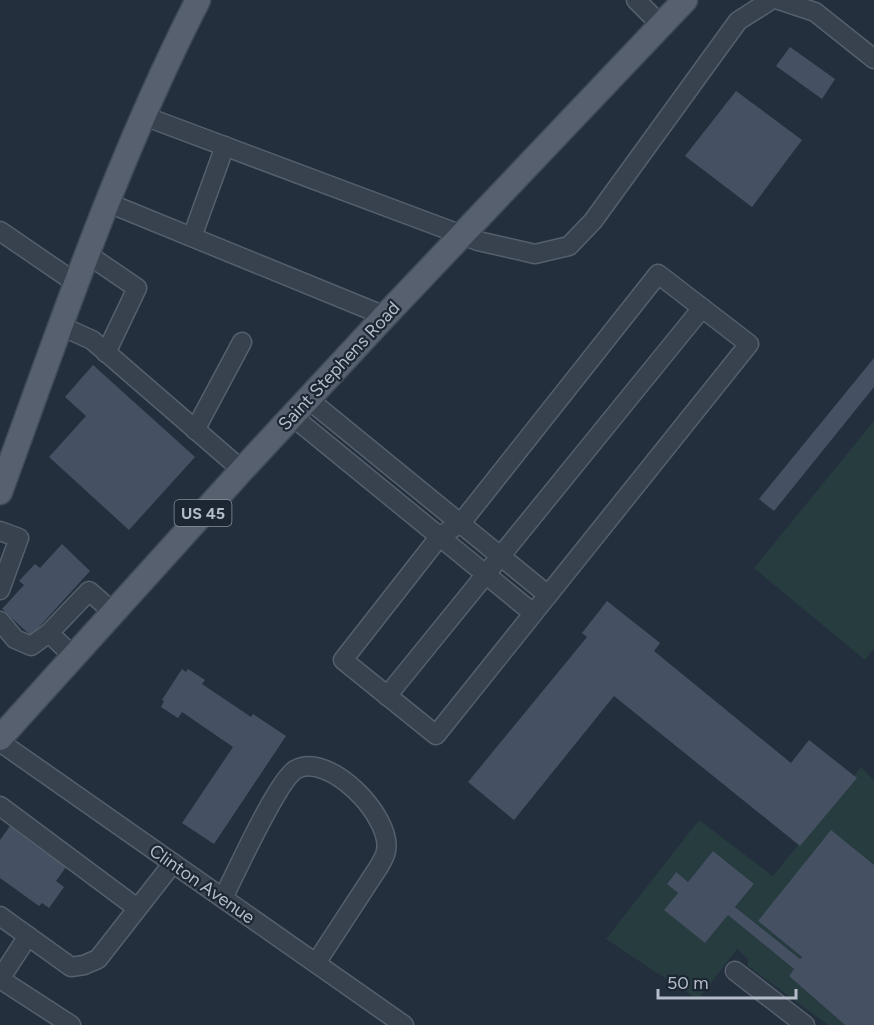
<svg xmlns="http://www.w3.org/2000/svg" width="874" height="1025" font-family="Figtree,sans-serif">
  <style>
    .green { fill: #263c3f }
    .building { fill: #455162 }
    .lines { fill: none; stroke-linecap: round; stroke-linejoin: round }
    .minor-casing { stroke: #565f6c; stroke-width: 21 }
    .major-casing { stroke: #414a57; stroke-width: 27 }
    .minor { stroke: #38414e; stroke-width: 18 }
    .major { stroke: #56606e; stroke-width: 24 }
    .labels { text-anchor: middle; dominant-baseline: central; stroke-width: 4.5; stroke-linejoin: round; paint-order: stroke }
    .shield { fill: #1d2633; stroke: #878f9c; stroke-width: 1.5 }
    .shield-label { font-size: 16px; font-weight: bold; fill: #b4bcc9 }
    .street-label { font-size: 18px; fill: #b4bcc9; stroke: #1d2633 }
  </style>
  <rect width="100%" height="100%" fill="#242f3e"/>
  <!-- green -->
  <g class="green">
    <path d="M 874,421 L 874,648 L 865,660 L 754,568 Z"/>
    <path d="M 861,767 L 874,780 L 874,865 L 758,921 L 802,957 L 800,959 L 735,907 L 754,884 L 713,851 L 688,882 L 676,872 L 667,883 L 678,893 L 665,910 L 705,943 L 728,915 L 794,969 L 789,976 L 845,1025 L 828,1025 L 748,966 L 748,959 L 737,949 L 698,1000 L 606,939 L 699,820 L 773,876 Z"/>
  </g>
  <!-- building -->
  <g class="building">
    <path d="M 790,47 L 835,79 L 822,99 L 776,66 Z"/>
    <path d="M 736,91 L 802,140 L 752,207 L 685,156 Z"/>
    <path d="M 874,358 L 874,387 L 774,511 L 759,499 Z"/>
    <path d="M 93,365 L 195,457 L 129,530 L 49,457 L 86,416 L 65,397 Z"/>
    <path d="M 62,544 L 90,571 L 31,636 L 2,609 L 24,585 L 19,581 L 35,564 L 40,568 Z"/>
    <path d="M 607,601 L 660,643 L 654,651 L 791,763 L 809,740 L 857,778 L 800,846 L 614,696 L 514,820 L 468,782 L 587,637 L 582,633 Z"/>
    <path d="M 182,669 L 186,672 L 188,669 L 205,680 L 202,684 L 251,717 L 253,714 L 286,736 L 214,844 L 182,823 L 233,747 L 182,712 L 178,718 L 161,707 L 164,701 L 162,700 Z"/>
    <path d="M 10,826 L 66,867 L 56,881 L 64,887 L 49,908 L 42,903 L 39,906 L 0,878 L 0,840 Z"/>
    <path d="M 831,830 L 874,865 L 874,1025 L 845,1025 L 789,976 L 794,969 L 728,915 L 705,943 L 664,910 L 678,893 L 667,884 L 676,872 L 688,882 L 713,851 L 754,884 L 735,907 L 800,959 L 802,957 L 758,921 Z"/>
  </g>
  <g class="lines">
    <defs>
      <g id="minor">
        <path d="M 636,0 L 661,25"/>
        <path d="M 779,0 L 815,12 L 874,59"/>
        <path d="M 144,116 L 478,241 L 535,254 L 569,246 L 593,221 L 738,21 L 771,0"/>
        <path d="M 106,202 L 385,316"/>
        <path d="M 0,231 L 76,283"/>
        <path d="M 192,237 L 225,146"/>
        <path d="M 87,254 L 137,288 L 106,353"/>
        <path d="M 658,274 L 749,344 L 436,735 L 343,660 L 440,536 L 461,523 Z"/>
        <path d="M 61,326 L 92,340 L 242,470"/>
        <path d="M 308,399 L 548,595"/>
        <path d="M 292,416 L 533,613"/>
        <path d="M 195,430 L 242,342"/>
        <path d="M 0,531 L 19,538 L 0,590"/>
        <path d="M 0,621 L 15,639 L 31,646 L 49,633"/>
        <path d="M 73,656 L 49,633 L 89,591 L 113,612"/>
        <path d="M 387,696 L 702,308"/>
        <path d="M 0,742 L 404,1025"/>
        <path d="M 0,806 L 137,908"/>
        <path d="M 223,898 C 236,873 276,783 295,770 C 329,750 393,818 386,851 C 385,857 381,863 378,868 L 316,963"/>
        <path d="M 0,916 L 71,967 L 84,965 L 98,959 L 173,863"/>
        <path d="M 735,971 L 805,1025"/>
        <path d="M 0,979 L 71,1025"/>
        <path d="M 0,979 L 28,936"/>
      </g>
      <g id="major">
        <path d="M 0,492 C 61,325 117,158 198,0"/>
        <path d="M 0,738 L 242,470 L 385,316 L 685,0"/>
      </g>
    </defs>
    <!-- minor casing -->
    <use href="#minor" class="minor-casing"/>
    <!-- major casing -->
    <use href="#major" class="major-casing"/>
    <!-- minor -->
    <use href="#minor" class="minor"/>
    <!-- major -->
    <use href="#major" class="major"/>
  </g>
  <g class="labels">
    <!-- shield labels -->
    <rect class="shield" x="174.5" y="500" width="57" height="26" rx="4.5"/>
    <g class="shield-label">
      <text x="203" y="513">US 45</text>
    </g>
    <!-- street labels -->
    <g class="street-label">
      <text transform="translate(339 366) rotate(-47)">Saint Stephens Road</text>
      <text transform="translate(202 884) rotate(35)">Clinton Avenue</text>
    </g>
  </g>
  <!-- scale -->
  <path d="M658 989v9h138v-9" fill="none" stroke="#b4bcc9" stroke-width="3"/>
  <text x="667" y="989" font-size="18" fill="#b4bcc9" stroke="#1d2633" stroke-width="4.5" paint-order="stroke">50 m</text>
</svg>
